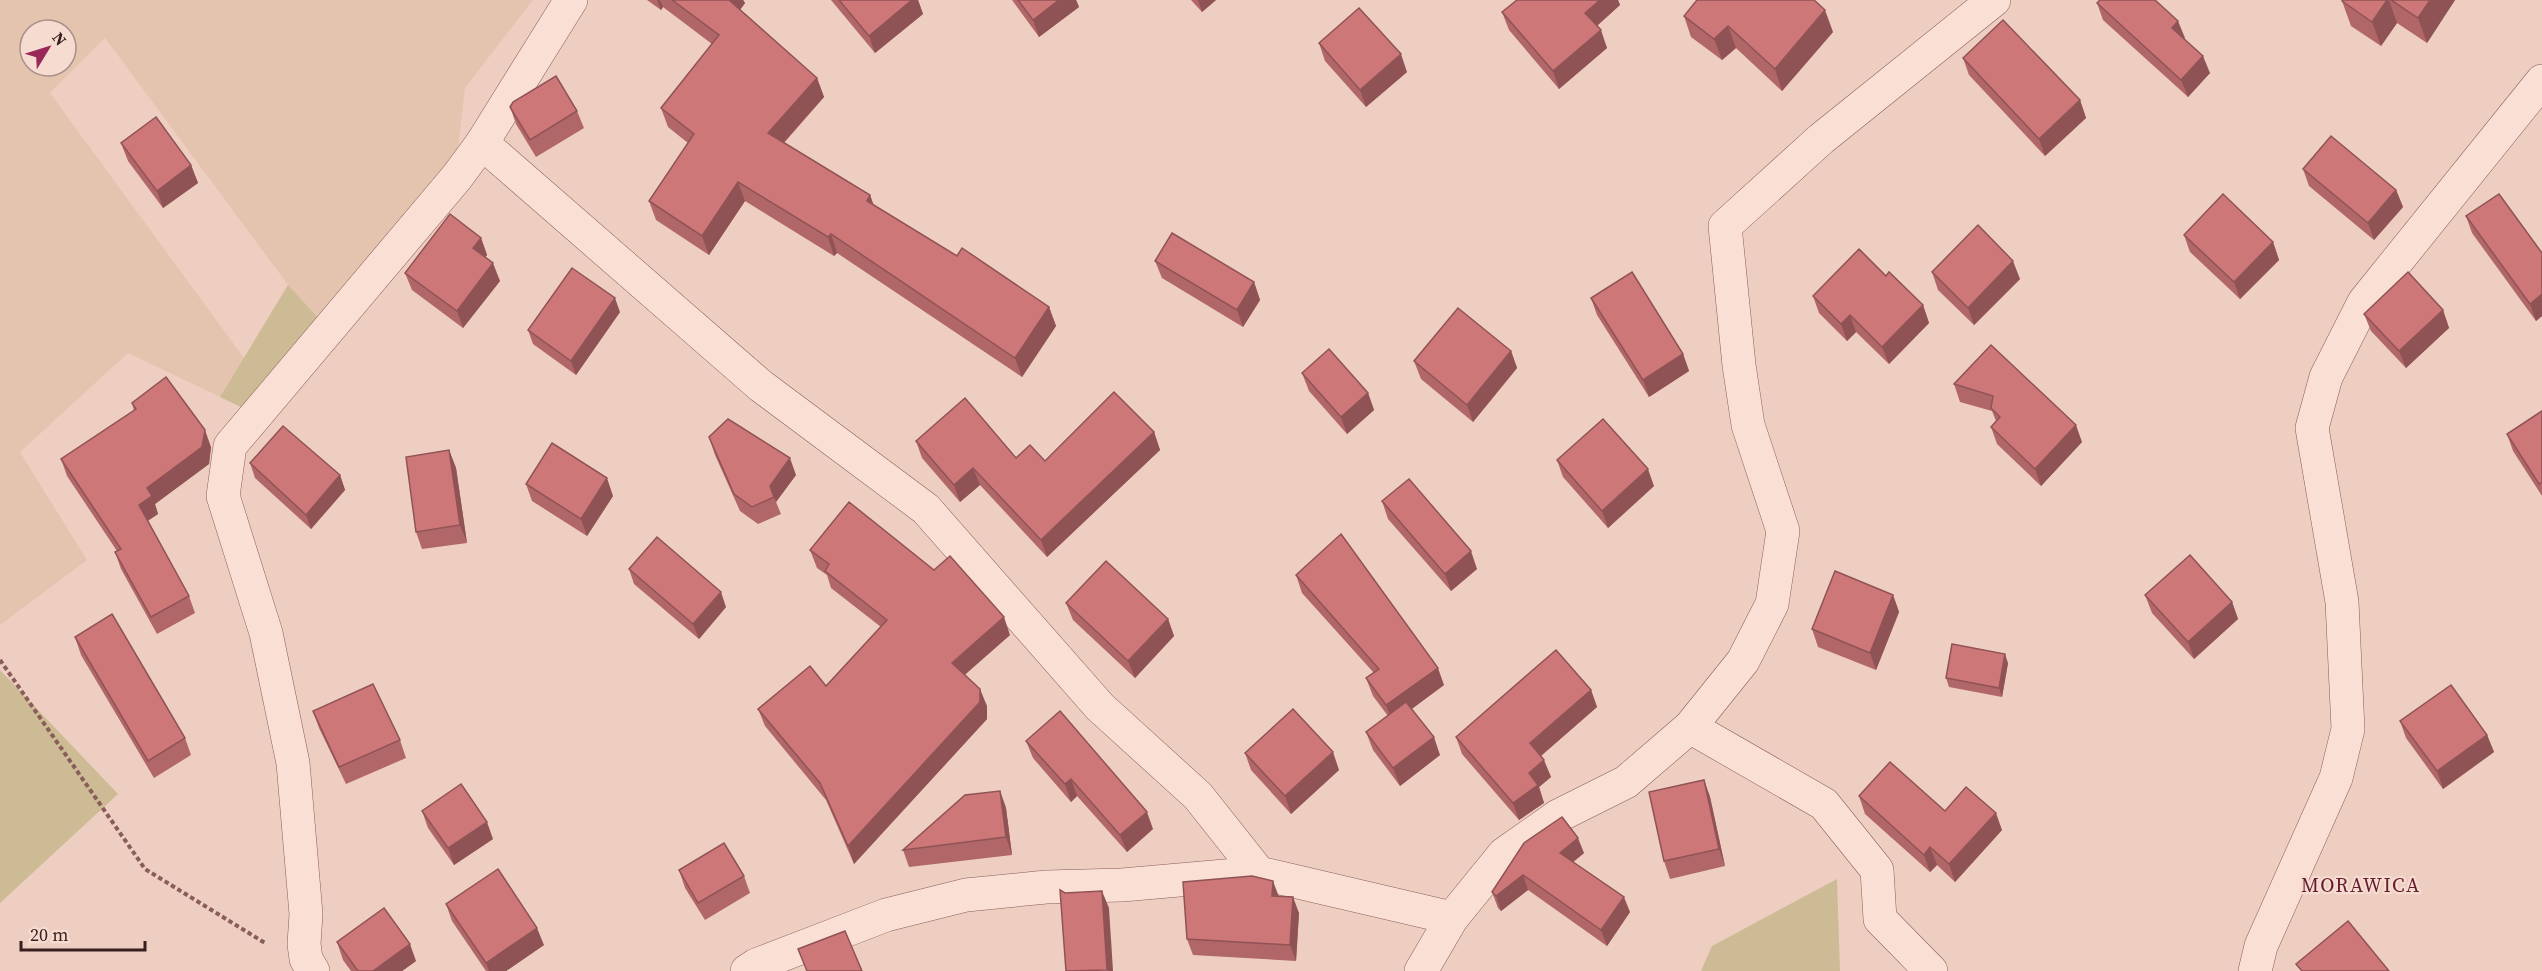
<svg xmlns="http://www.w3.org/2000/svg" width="2542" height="971" font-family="'Source Serif 4',serif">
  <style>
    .farmland { fill: #e5c4af; fill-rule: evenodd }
    .green { fill: #cdbb95 }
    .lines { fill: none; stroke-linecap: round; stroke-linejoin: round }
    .street-casing { stroke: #895d59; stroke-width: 34 }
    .path { stroke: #895d59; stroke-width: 4; stroke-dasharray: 4.5 3; stroke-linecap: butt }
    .street { stroke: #fadfd5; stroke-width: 33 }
    .wall { fill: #b16668 }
    .shaded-wall { fill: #905355 }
    .building { fill: #ce7779; stroke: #905355; stroke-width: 1.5 }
    .labels { text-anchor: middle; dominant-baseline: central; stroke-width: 4.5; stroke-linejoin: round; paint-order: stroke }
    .quarter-label { font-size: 20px; letter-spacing: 1.5px; fill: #661b2d; stroke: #f6dbd1 }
  </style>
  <rect width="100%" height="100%" fill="#efcec2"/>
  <!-- farmland -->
  <path class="farmland" d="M 0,0 L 533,0 L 465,88 L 458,149 L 324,324 L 288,285 L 105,38 L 50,93 L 244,358 L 220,397 L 128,353 L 20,452 L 87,560 L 0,625 ZM 30,30 L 66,30 L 66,66 L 30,66 Z"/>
  <!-- green -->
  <g class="green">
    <path d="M 288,285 L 324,324 L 249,411 L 220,397 Z"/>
    <path d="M 0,670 L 118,794 L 0,903 Z"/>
    <path d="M 1837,879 L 1840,971 L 1701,971 L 1712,946 Z"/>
  </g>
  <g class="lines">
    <defs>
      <g id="street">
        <path d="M 482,143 L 761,386 L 926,509 L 1100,707 L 1198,796 L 1259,873"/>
        <path d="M 1690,727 L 1824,804 L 1877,870 L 1880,919 L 1931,971"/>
        <path d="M 313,971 L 306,959 L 304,944 L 306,914 L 293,763 L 266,633 L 223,496 L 230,446 L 457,177 L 482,143 L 571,0"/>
        <path d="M 747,971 L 756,965 L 886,915 L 966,895 L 1046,887 L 1122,885 L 1259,873 L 1452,918"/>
        <path d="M 1421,971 L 1452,918 L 1504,854 L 1558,816 L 1626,782 L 1690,727 L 1743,661 L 1772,604 L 1783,531 L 1748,425 L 1739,365 L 1725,226 L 1821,139 L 1994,0"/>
        <path d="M 2255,971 L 2261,946 L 2336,778 L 2348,729 L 2342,602 L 2312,428 L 2326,377 L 2364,302 L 2542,81"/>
      </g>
    </defs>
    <!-- street casing -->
    <use href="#street" class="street-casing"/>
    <!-- path -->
    <path class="path" d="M 0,660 L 145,869 L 265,943"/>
    <!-- street -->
    <use href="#street" class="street"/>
  </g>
  <!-- wall -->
  <g class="wall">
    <path d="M 647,0 L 743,0 L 745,3 L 740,10 L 817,78 L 824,97 L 784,143 L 870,195 L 873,204 L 957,256 L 1049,307 L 1056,326 L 1022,377 L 837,253 L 834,256 L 745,201 L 709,255 L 656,220 L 649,201 L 688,143 L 668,127 L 661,108 L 712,44 L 663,7 L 661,10 Z"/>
    <path d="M 831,0 L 918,0 L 923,14 L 875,53 Z"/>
    <path d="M 1012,0 L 1076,0 L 1079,7 L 1039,37 Z"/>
    <path d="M 1191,0 L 1216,0 L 1202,12 Z"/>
    <path d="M 1517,0 L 1618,0 L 1620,5 L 1597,26 L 1607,48 L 1559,89 L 1509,30 L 1502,12 Z"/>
    <path d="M 2343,0 L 2455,0 L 2427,43 L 2397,23 L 2381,46 L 2351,26 L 2342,1 Z"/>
    <path d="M 2097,3 L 2185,38 L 2184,39 L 2210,73 L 2188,97 L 2103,20 Z"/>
    <path d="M 1684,16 L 1833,32 L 1782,91 L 1736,48 L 1722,60 L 1691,37 Z"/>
    <path d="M 1319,43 L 1407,72 L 1366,107 L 1325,61 Z"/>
    <path d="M 1963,58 L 2080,100 L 2086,118 L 2045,156 L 1969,75 Z"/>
    <path d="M 510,107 L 577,111 L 584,128 L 536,157 L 516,124 Z"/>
    <path d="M 121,143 L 191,165 L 198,183 L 163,208 L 128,161 Z"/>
    <path d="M 2303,169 L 2396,190 L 2403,207 L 2374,240 L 2309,186 Z"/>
    <path d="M 2466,216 L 2542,253 L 2542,316 L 2536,321 L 2472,233 Z"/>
    <path d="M 2184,235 L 2273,242 L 2279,260 L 2240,299 L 2190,252 Z"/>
    <path d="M 481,238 L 487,255 L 485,257 L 500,281 L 463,328 L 412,290 L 405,273 Z"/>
    <path d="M 1155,261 L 1254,282 L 1260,300 L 1243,327 L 1162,278 Z"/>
    <path d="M 1932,272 L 2020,279 L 1974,325 L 1938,290 Z"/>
    <path d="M 1886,276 L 1923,305 L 1929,323 L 1889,364 L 1856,332 L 1847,341 L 1819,313 L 1813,296 Z"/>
    <path d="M 1591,298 L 1683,354 L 1689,371 L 1649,397 L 1597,315 Z"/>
    <path d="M 2443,310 L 2449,328 L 2406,368 L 2371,331 L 2364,314 Z"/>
    <path d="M 620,312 L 576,375 L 533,344 L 528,330 Z"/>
    <path d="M 1991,345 L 2082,442 L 2041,486 L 1997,444 L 1991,427 L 1996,421 L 1992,411 L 1960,402 L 1954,384 Z"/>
    <path d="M 1511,351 L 1517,368 L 1473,422 L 1421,379 L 1414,361 Z"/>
    <path d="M 1302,373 L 1368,393 L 1374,410 L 1347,434 L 1309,391 Z"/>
    <path d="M 132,403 L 211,447 L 209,464 L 155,504 L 158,514 L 148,521 L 189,596 L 195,613 L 157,634 L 121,569 L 115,552 L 117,551 L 67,476 L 61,459 L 134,411 Z"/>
    <path d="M 2542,411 L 2542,496 L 2513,451 L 2507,434 Z"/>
    <path d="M 1154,432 L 1160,450 L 1047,557 L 980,485 L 960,502 L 922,458 L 916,441 L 1016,458 L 1045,461 Z"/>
    <path d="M 709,437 L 796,475 L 776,502 L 781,514 L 758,524 L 740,511 L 715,455 Z"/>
    <path d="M 449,450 L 456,468 L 467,543 L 422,549 L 416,532 Z"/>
    <path d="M 1557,460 L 1654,486 L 1608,528 L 1563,477 Z"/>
    <path d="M 250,463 L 340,475 L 345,490 L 311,529 L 255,478 Z"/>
    <path d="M 526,484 L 613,496 L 587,536 L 532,501 Z"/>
    <path d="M 1382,501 L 1477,569 L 1451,591 L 1388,519 Z"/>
    <path d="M 810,550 L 1010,635 L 965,674 L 987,706 L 987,719 L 854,864 L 826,800 L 765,726 L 758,709 L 826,686 L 881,627 L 831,588 L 827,575 L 817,568 Z"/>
    <path d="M 629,569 L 726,607 L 699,639 L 634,584 Z"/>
    <path d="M 1296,575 L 1444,685 L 1411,709 L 1440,755 L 1400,786 L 1373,750 L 1366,732 L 1388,716 L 1373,696 L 1366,678 L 1374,673 L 1302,593 Z"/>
    <path d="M 1893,595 L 1899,612 L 1876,670 L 1818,647 L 1812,629 Z"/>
    <path d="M 2145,595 L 2232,602 L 2238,619 L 2194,659 L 2152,613 Z"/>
    <path d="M 1066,603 L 1168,619 L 1174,636 L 1135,678 L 1073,620 Z"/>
    <path d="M 75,637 L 185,738 L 191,755 L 154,778 L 81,655 Z"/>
    <path d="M 2008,663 L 2002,697 L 1949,687 L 1946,678 Z"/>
    <path d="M 1591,690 L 1597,707 L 1541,756 L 1551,777 L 1539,787 L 1544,803 L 1519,820 L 1462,754 L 1456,737 Z"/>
    <path d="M 313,711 L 400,740 L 406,758 L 346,784 L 319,728 Z"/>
    <path d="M 2400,721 L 2487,735 L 2494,752 L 2443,789 L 2406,738 Z"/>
    <path d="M 1026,741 L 1153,829 L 1127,852 L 1077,796 L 1071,802 L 1033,758 Z"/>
    <path d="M 1245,753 L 1339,770 L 1291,814 L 1251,770 Z"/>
    <path d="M 1704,780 L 1710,797 L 1725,866 L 1670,879 L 1664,861 Z"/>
    <path d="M 1000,791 L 1006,808 L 1012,855 L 909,867 L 903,850 Z"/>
    <path d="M 1859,796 L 1945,811 L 2002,830 L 1955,882 L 1937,865 L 1930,872 L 1865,814 Z"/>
    <path d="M 422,811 L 493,839 L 454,865 L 428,828 Z"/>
    <path d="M 1524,843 L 1584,853 L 1573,862 L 1630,912 L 1607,946 L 1528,890 L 1501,911 L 1498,908 L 1492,892 Z"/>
    <path d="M 679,870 L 744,876 L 750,893 L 705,920 L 685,888 Z"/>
    <path d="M 1279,897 L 1299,913 L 1296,961 L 1193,955 L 1187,939 Z"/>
    <path d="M 446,904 L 544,945 L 506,971 L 486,971 L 452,921 Z"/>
    <path d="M 337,942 L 416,961 L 402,971 L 351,971 L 343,960 Z"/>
  </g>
  <!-- shaded-wall -->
  <g class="shaded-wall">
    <path d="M 657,0 L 660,0 L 663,7 L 661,10 Z"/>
    <path d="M 728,0 L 743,0 L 745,3 L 734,18 Z"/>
    <path d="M 912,0 L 918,0 L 923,14 L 875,53 L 869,36 Z"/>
    <path d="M 1059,0 L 1076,0 L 1079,7 L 1039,37 L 1033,20 Z"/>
    <path d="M 1198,0 L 1216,0 L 1202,12 Z"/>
    <path d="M 1600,0 L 1618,0 L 1620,5 L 1592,30 L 1585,13 Z"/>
    <path d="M 2387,0 L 2389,0 L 2397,23 L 2381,46 L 2372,22 Z"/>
    <path d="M 2430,0 L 2455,0 L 2427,43 L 2418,18 Z"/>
    <path d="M 1825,10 L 1833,32 L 1782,91 L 1775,69 Z"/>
    <path d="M 2178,21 L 2185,38 L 2178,45 L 2172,28 Z"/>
    <path d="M 1728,26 L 1736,48 L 1722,60 L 1714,39 Z"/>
    <path d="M 1601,30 L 1607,48 L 1559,89 L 1553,71 Z"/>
    <path d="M 1401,54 L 1407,72 L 1366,107 L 1360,90 Z"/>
    <path d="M 2203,56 L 2210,73 L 2188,97 L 2181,80 Z"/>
    <path d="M 817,78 L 824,97 L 775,152 L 768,133 Z"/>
    <path d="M 2080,100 L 2086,118 L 2045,156 L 2039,139 Z"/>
    <path d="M 191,165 L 198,183 L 163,208 L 157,191 Z"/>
    <path d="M 738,182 L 745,201 L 709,255 L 702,236 Z"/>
    <path d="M 2396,190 L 2403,207 L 2374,240 L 2368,223 Z"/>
    <path d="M 870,195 L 877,214 L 867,201 Z"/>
    <path d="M 831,234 L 837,253 L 834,256 L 828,237 Z"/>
    <path d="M 481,238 L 487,255 L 479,265 L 473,248 Z"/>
    <path d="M 2273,242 L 2279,260 L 2240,299 L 2234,282 Z"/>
    <path d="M 2013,261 L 2020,279 L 1974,325 L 1968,308 Z"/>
    <path d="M 493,263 L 500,281 L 463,328 L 457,311 Z"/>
    <path d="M 1254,282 L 1260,300 L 1243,327 L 1237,310 Z"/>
    <path d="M 2542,294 L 2542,316 L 2536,321 L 2530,304 Z"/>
    <path d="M 615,298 L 620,312 L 576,375 L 571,361 Z"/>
    <path d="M 1923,305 L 1929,323 L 1889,364 L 1882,347 Z"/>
    <path d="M 1049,307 L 1056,326 L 1022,377 L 1015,358 Z"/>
    <path d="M 2443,310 L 2449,328 L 2406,368 L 2399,351 Z"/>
    <path d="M 1850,315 L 1856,332 L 1847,341 L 1841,324 Z"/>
    <path d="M 1511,351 L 1517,368 L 1473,422 L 1467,405 Z"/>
    <path d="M 1683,354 L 1689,371 L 1649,397 L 1643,380 Z"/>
    <path d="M 1368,393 L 1374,410 L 1347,434 L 1341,417 Z"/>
    <path d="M 2076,425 L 2082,442 L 2041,486 L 2035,469 Z"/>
    <path d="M 205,430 L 211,447 L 209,464 L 155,504 L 158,514 L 145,522 L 139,505 L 147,488 Z"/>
    <path d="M 1154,432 L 1160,450 L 1047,557 L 1041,540 Z"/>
    <path d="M 449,450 L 456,468 L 467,543 L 460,525 Z"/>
    <path d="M 790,458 L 796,475 L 776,502 L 770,486 Z"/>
    <path d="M 973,468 L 980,485 L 960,502 L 954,485 Z"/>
    <path d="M 1648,469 L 1654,486 L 1608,528 L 1602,511 Z"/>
    <path d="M 340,475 L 345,490 L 311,529 L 306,515 Z"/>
    <path d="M 607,478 L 613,496 L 587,536 L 581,519 Z"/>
    <path d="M 1471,551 L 1477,569 L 1451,591 L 1445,574 Z"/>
    <path d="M 721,592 L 726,607 L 699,639 L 693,624 Z"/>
    <path d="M 1893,595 L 1899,612 L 1876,670 L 1870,653 Z"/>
    <path d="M 2232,602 L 2238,619 L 2194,659 L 2188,642 Z"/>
    <path d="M 1004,617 L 1010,635 L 959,680 L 952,663 Z"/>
    <path d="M 1168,619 L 1174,636 L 1135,678 L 1128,661 Z"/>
    <path d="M 2005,654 L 2008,663 L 2002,697 L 1999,688 Z"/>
    <path d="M 1438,668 L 1444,685 L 1393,723 L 1386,705 Z"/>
    <path d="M 980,689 L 987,706 L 987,719 L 854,864 L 848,846 Z"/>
    <path d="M 1591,690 L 1597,707 L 1536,760 L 1530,743 Z"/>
    <path d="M 2487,735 L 2494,752 L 2443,789 L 2437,771 Z"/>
    <path d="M 1434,737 L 1440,755 L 1400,786 L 1393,768 Z"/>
    <path d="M 1333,752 L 1339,770 L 1291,814 L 1285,796 Z"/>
    <path d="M 1544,760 L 1551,777 L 1539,787 L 1544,803 L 1519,820 L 1513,803 L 1529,773 Z"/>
    <path d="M 1071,779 L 1077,796 L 1071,802 L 1065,784 Z"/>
    <path d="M 1704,780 L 1710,797 L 1725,866 L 1719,849 Z"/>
    <path d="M 1000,791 L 1006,808 L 1012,855 L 1006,837 Z"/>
    <path d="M 1147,812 L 1153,829 L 1127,852 L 1120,835 Z"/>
    <path d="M 1996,813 L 2002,830 L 1955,882 L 1949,864 Z"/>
    <path d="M 487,822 L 493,839 L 454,865 L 448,848 Z"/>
    <path d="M 1578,838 L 1584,853 L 1566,868 L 1560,853 Z"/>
    <path d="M 1930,847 L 1937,865 L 1930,872 L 1924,855 Z"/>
    <path d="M 1523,875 L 1528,890 L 1501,911 L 1496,896 Z"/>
    <path d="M 1273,881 L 1279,897 L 1272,896 Z"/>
    <path d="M 1102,891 L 1109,908 L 1113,971 L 1108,971 L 1107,970 Z"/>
    <path d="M 1293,897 L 1299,913 L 1296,961 L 1290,945 Z"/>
    <path d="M 1624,897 L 1630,912 L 1607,946 L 1601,930 Z"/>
    <path d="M 537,928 L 544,945 L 506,971 L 489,971 L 486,963 Z"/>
    <path d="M 410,944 L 416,961 L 402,971 L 373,971 Z"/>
  </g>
  <!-- building -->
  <g class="building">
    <path d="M 672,0 L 729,0 L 817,78 L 768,133 L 870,195 L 867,201 L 957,256 L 962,248 L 1049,307 L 1015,358 L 831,234 L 828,237 L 738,182 L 702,236 L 649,201 L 694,134 L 661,108 L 719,35 Z"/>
    <path d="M 839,0 L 912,0 L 869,36 Z"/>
    <path d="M 1018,0 L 1059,0 L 1033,20 Z"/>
    <path d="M 1517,0 L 1600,0 L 1585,13 L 1601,30 L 1553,71 L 1502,12 Z"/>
    <path d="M 1697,0 L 1814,0 L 1825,10 L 1775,69 L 1728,26 L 1714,39 L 1684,16 Z"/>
    <path d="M 2100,0 L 2155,0 L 2178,21 L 2172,28 L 2203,56 L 2181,80 L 2097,3 Z"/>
    <path d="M 2343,0 L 2387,0 L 2372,22 L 2342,1 Z"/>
    <path d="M 2391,0 L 2430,0 L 2418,18 Z"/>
    <path d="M 1359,8 L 1401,54 L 1360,90 L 1319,43 Z"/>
    <path d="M 2003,20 L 2080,100 L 2039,139 L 1963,58 Z"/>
    <path d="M 556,76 L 577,111 L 530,140 L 510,107 L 513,102 Z"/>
    <path d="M 156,117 L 191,165 L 157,191 L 121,143 Z"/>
    <path d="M 2331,136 L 2396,190 L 2368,223 L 2303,169 Z"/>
    <path d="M 2223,194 L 2273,242 L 2234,282 L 2184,235 Z"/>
    <path d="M 2499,194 L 2542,253 L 2542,294 L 2530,304 L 2466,216 Z"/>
    <path d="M 450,214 L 481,238 L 473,248 L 493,263 L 457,311 L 405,273 Z"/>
    <path d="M 1978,225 L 2013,261 L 1968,308 L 1932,272 Z"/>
    <path d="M 1172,233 L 1254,282 L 1237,310 L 1155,261 Z"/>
    <path d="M 1859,249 L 1886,276 L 1889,272 L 1923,305 L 1882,347 L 1850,315 L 1841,324 L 1813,296 Z"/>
    <path d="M 572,268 L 615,298 L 571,361 L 528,330 Z"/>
    <path d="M 1632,272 L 1683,354 L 1643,380 L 1591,298 Z"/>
    <path d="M 2408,272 L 2443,310 L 2399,351 L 2364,314 Z"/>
    <path d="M 1458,308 L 1511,351 L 1467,405 L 1414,361 Z"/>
    <path d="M 1991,345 L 2076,425 L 2035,469 L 1991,427 L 2000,417 L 1991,408 L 1993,396 L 1954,384 Z"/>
    <path d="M 1329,349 L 1368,393 L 1341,417 L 1302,373 Z"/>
    <path d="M 166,377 L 205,430 L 202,447 L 147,488 L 152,496 L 139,505 L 189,596 L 151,617 L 115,552 L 121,549 L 61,459 L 136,409 L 132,403 Z"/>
    <path d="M 1114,392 L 1154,432 L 1041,540 L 973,468 L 954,485 L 916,441 L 965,398 L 1016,458 L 1030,445 L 1045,461 Z"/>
    <path d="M 2542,411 L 2542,482 L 2539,484 L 2507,434 Z"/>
    <path d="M 728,419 L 790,458 L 770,486 L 774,497 L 752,507 L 734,494 L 709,437 Z"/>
    <path d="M 1603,419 L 1648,469 L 1602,511 L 1557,460 Z"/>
    <path d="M 283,426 L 340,475 L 306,515 L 250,463 Z"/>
    <path d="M 552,443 L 607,478 L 581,519 L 526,484 Z"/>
    <path d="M 449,450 L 460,525 L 416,532 L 406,457 Z"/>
    <path d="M 1409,479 L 1471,551 L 1445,574 L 1382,501 Z"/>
    <path d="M 849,502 L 934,570 L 950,556 L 1004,617 L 952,663 L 980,689 L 980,702 L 848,846 L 820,783 L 758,709 L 810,666 L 826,686 L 887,620 L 825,571 L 829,564 L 810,550 Z"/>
    <path d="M 1341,534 L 1438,668 L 1386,705 L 1366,678 L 1379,669 L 1296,575 Z"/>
    <path d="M 657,537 L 721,592 L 693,624 L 629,569 Z"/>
    <path d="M 2190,555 L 2232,602 L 2188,642 L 2145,595 Z"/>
    <path d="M 1106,561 L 1168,619 L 1128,661 L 1066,603 Z"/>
    <path d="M 1835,571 L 1893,595 L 1870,653 L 1812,629 Z"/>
    <path d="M 112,614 L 185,738 L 148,761 L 75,637 Z"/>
    <path d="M 1952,644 L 2005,654 L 1999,688 L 1946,678 Z"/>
    <path d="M 1556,650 L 1591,690 L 1530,743 L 1544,760 L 1529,773 L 1538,785 L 1513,803 L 1456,737 Z"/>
    <path d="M 373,684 L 400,740 L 339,767 L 313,711 Z"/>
    <path d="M 2451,685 L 2487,735 L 2437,771 L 2400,721 Z"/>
    <path d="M 1406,702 L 1434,737 L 1393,768 L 1366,732 Z"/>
    <path d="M 1293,709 L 1333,752 L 1285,796 L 1245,753 Z"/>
    <path d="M 1060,711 L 1147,812 L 1120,835 L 1071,779 L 1065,784 L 1026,741 Z"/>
    <path d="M 1890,762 L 1945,811 L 1966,787 L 1996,813 L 1949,864 L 1930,847 L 1924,855 L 1859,796 Z"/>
    <path d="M 1704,780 L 1719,849 L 1664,861 L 1649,792 Z"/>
    <path d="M 461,784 L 487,822 L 448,848 L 422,811 Z"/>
    <path d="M 1000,791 L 1006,837 L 903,850 L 965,795 Z"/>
    <path d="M 1562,817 L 1578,838 L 1560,853 L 1624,897 L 1601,930 L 1523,875 L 1496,896 L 1492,892 L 1524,843 Z"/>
    <path d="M 724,843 L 744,876 L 698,903 L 679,870 Z"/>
    <path d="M 498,869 L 537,928 L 486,963 L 446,904 Z"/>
    <path d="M 1252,876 L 1273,881 L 1272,896 L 1293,897 L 1290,945 L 1187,939 L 1183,882 Z"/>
    <path d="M 1060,890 L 1065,893 L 1102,891 L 1107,970 L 1066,971 Z"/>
    <path d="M 384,908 L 410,944 L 373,971 L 358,971 L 337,942 Z"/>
    <path d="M 2348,921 L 2389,971 L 2302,971 L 2296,964 Z"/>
    <path d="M 845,931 L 862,971 L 807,971 L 798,949 Z"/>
  </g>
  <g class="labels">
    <!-- quarter labels -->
    <g class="quarter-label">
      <text x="2361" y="885">MORAWICA</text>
    </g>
  </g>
  <!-- north arrow -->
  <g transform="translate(48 48) rotate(52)"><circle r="28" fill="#f6dbd1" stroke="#aa8f89" stroke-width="1.5"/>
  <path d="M0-4.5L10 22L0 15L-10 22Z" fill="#9a275a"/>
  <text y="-9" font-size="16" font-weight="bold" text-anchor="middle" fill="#381e1d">N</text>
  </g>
  <!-- scale -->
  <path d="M21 941v9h124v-9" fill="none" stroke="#381e1d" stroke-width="3"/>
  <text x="30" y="941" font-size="18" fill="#381e1d" stroke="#f6dbd1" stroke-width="4.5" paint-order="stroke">20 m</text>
</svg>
